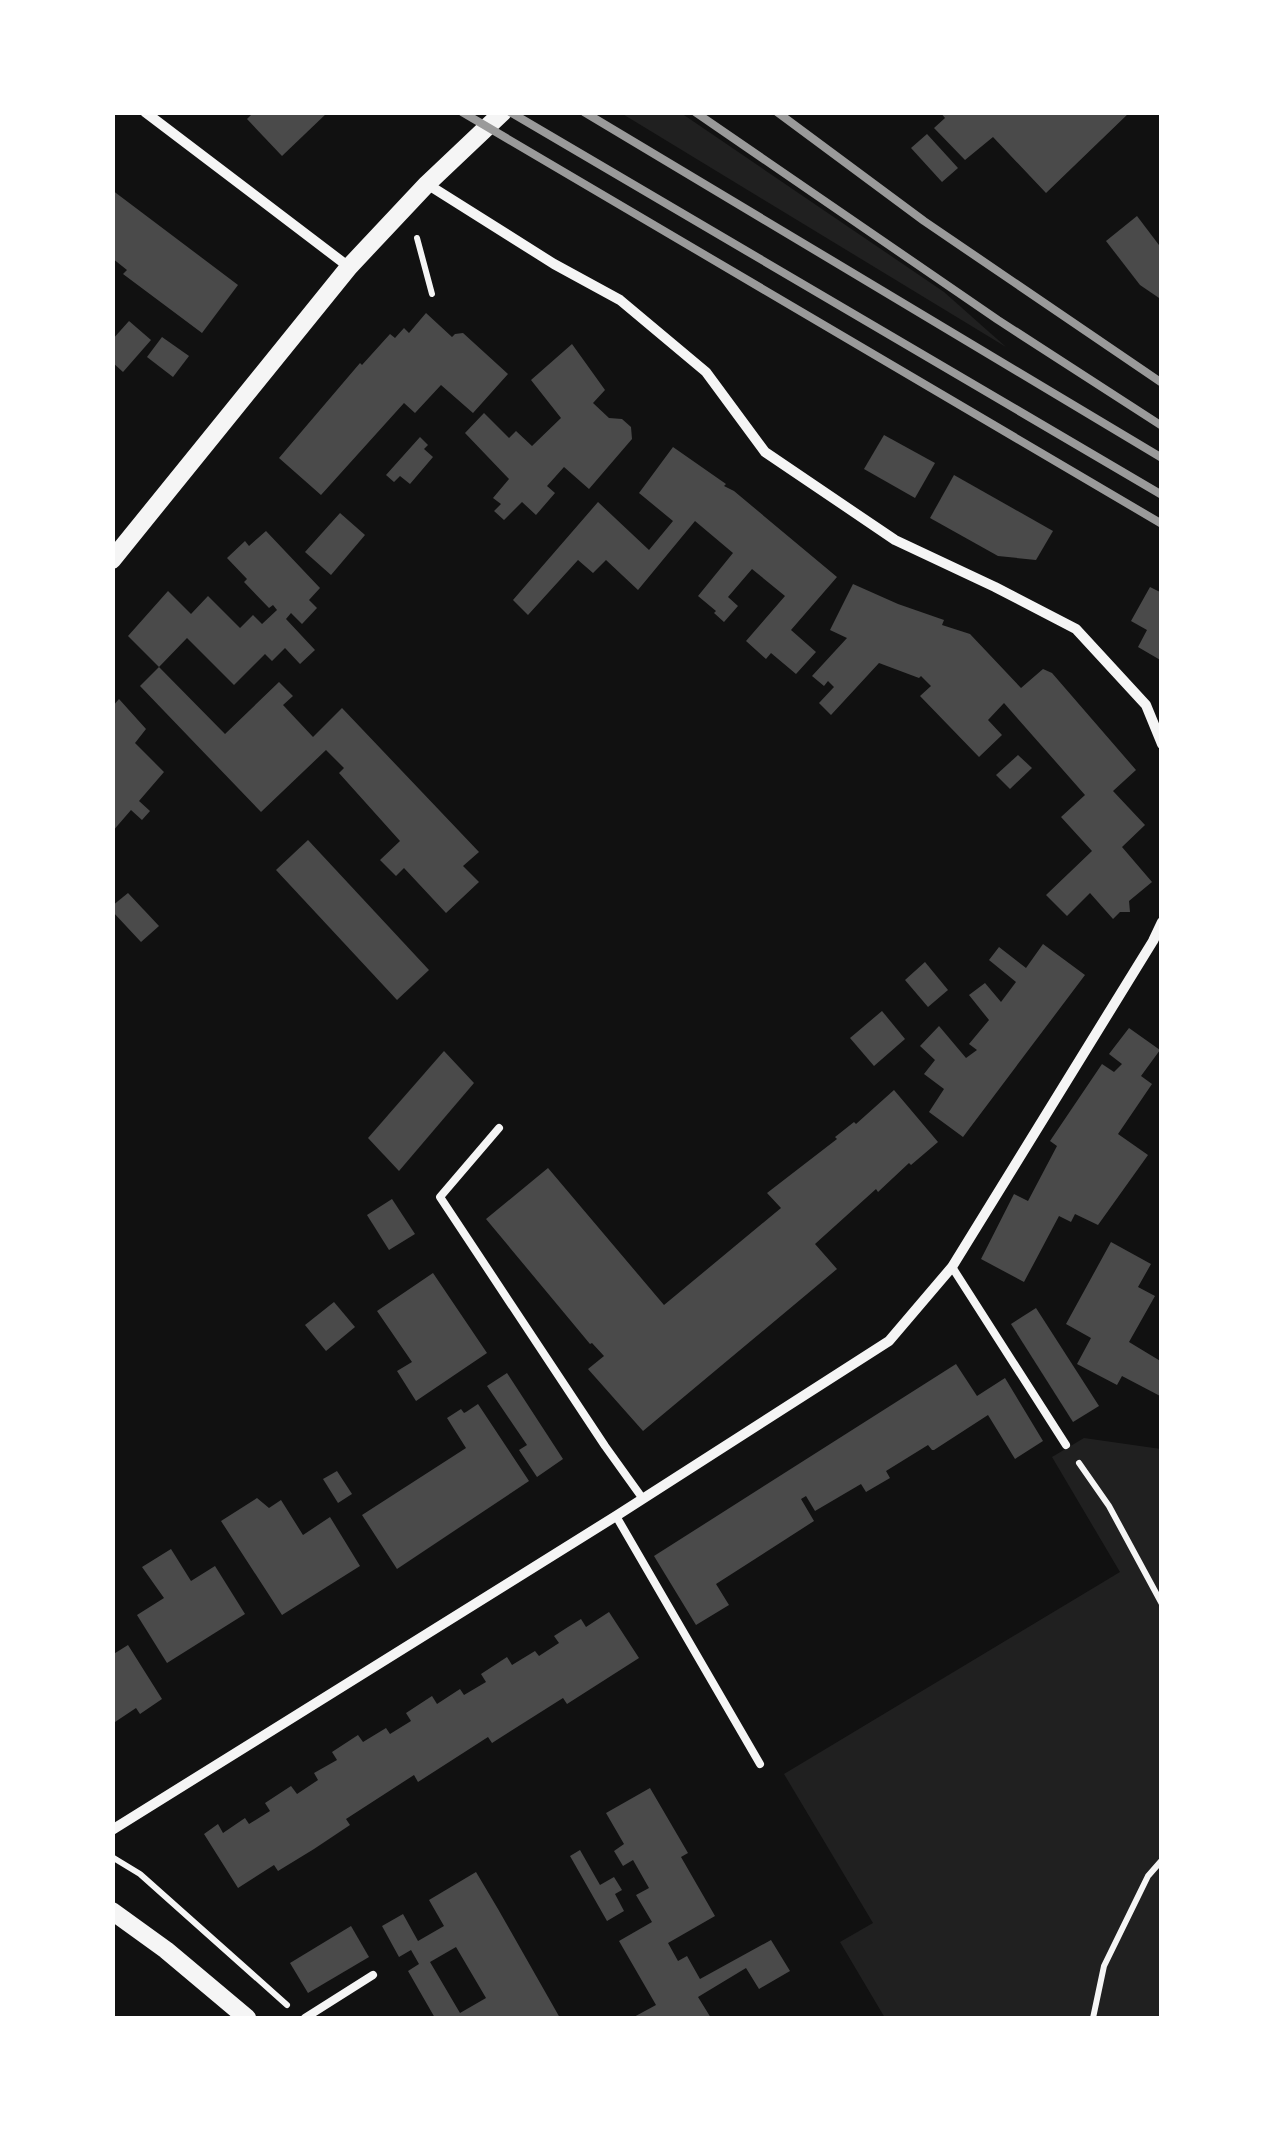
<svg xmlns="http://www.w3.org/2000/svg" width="1274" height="2131" font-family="Overpass,sans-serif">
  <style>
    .green { fill: #202020 }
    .building { fill: #4a4a4a; fill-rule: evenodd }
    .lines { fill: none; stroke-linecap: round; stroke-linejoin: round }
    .path { stroke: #f5f5f5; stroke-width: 6 }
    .service { stroke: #f5f5f5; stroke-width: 8 }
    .minor { stroke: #f5f5f5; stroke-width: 10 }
    .tertiary { stroke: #f5f5f5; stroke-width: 18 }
    .rail { stroke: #9a9a9a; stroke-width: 8 }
  </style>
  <rect width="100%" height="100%" fill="#111"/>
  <!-- green -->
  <g class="green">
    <path d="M 621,113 L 681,113 L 944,292 L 1006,347 Z"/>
    <path d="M 1084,1438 L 1161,1449 L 1161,2018 L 885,2018 L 840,1942 L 873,1923 L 784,1774 L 1120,1572 L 1052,1457 Z"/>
  </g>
  <!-- building -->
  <g class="building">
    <path d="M 254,112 L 328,112 L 282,156 L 247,119 Z"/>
    <path d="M 940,112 L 1130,112 L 1046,193 L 993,137 L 965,160 L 934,128 L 945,118 Z"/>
    <path d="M 927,134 L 958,168 L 942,182 L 911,148 Z"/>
    <path d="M 112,190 L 238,285 L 202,333 L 123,274 L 127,270 L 112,258 Z"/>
    <path d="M 1137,216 L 1162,249 L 1162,300 L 1140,285 L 1106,241 Z"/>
    <path d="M 426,313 L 452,337 L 455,334 L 463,333 L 508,374 L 473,413 L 441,385 L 415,413 L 404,403 L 321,495 L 279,458 L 360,363 L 362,365 L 390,334 L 395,338 L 404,328 L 409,333 Z"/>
    <path d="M 129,321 L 151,340 L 123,372 L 112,362 L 112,340 Z"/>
    <path d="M 162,337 L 189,356 L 173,377 L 147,357 Z"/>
    <path d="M 572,344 L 605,390 L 593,403 L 609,418 L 622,419 L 631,427 L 632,439 L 589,489 L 564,467 L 547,486 L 555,493 L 536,515 L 522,502 L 504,520 L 494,511 L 501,504 L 493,498 L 509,479 L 465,433 L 484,413 L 509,438 L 516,431 L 532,446 L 561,418 L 531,380 Z"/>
    <path d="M 884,435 L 935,463 L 915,498 L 864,469 Z"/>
    <path d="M 420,437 L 428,445 L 424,449 L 433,457 L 410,484 L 400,476 L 394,482 L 386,475 Z"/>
    <path d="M 673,447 L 726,484 L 724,486 L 734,491 L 837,577 L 791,630 L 816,652 L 796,674 L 771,653 L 766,659 L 746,641 L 785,596 L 752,569 L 728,597 L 738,606 L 724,622 L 714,613 L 716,611 L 698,596 L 733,553 L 695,521 L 638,590 L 606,560 L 593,573 L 578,560 L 528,615 L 513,600 L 598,502 L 649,550 L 673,521 L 639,493 Z"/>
    <path d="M 954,475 L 1053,531 L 1036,560 L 998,556 L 930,518 Z"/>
    <path d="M 340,513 L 365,535 L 331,575 L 305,552 Z"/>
    <path d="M 266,531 L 320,588 L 309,600 L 317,608 L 302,624 L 291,613 L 286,619 L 315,650 L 300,664 L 285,648 L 272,661 L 265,654 L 234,685 L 187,638 L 159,667 L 128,636 L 168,591 L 191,614 L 208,596 L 240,628 L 253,615 L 262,624 L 277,610 L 273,605 L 269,608 L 244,582 L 247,579 L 227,558 L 245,541 L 249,546 Z"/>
    <path d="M 853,584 L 898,604 L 944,620 L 942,625 L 970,634 L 1021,688 L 1043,669 L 1052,673 L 1136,770 L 1113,791 L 1145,825 L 1122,847 L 1152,882 L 1129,901 L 1130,912 L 1120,912 L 1113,919 L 1090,893 L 1067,916 L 1046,895 L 1092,851 L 1061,817 L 1085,795 L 1004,703 L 988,720 L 1002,735 L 979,757 L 920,696 L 931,686 L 921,676 L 919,678 L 879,663 L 831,715 L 819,703 L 834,687 L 828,681 L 824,686 L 812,676 L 847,638 L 830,630 Z"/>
    <path d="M 1150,587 L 1162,593 L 1162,661 L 1138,647 L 1147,630 L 1131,621 Z"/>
    <path d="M 159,667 L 225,734 L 279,682 L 293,696 L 283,705 L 313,737 L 342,708 L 479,852 L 463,866 L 479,882 L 446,913 L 404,868 L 396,876 L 380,860 L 400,841 L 339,773 L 344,768 L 326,750 L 261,812 L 140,686 Z"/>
    <path d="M 119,699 L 146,729 L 135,743 L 164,772 L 139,801 L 150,811 L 142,820 L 131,810 L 112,832 L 112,707 Z"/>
    <path d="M 1018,755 L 1032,768 L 1010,789 L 996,775 Z"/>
    <path d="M 308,840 L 429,970 L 397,1000 L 276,870 Z"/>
    <path d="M 128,893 L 159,926 L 141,942 L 112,911 L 112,906 Z"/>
    <path d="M 1043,944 L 1085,975 L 963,1137 L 929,1112 L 944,1089 L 924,1074 L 935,1060 L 920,1046 L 939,1026 L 966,1058 L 977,1050 L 969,1044 L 989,1020 L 969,995 L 985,983 L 1001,1002 L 1016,982 L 989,960 L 999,947 L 1026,968 Z"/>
    <path d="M 925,962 L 948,990 L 928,1007 L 905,980 Z"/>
    <path d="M 882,1011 L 905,1039 L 874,1066 L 850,1038 Z"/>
    <path d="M 1129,1028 L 1160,1050 L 1141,1076 L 1152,1084 L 1118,1134 L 1148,1155 L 1098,1225 L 1075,1214 L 1071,1222 L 1059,1216 L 1024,1282 L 981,1259 L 1014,1194 L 1028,1201 L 1057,1146 L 1050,1141 L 1102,1064 L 1114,1072 L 1122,1064 L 1109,1054 Z"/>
    <path d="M 444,1051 L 474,1083 L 399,1171 L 368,1138 Z"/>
    <path d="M 894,1090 L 938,1142 L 911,1165 L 909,1163 L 878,1192 L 876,1189 L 815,1244 L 837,1269 L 643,1431 L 588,1369 L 604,1356 L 592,1343 L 590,1344 L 486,1219 L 548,1168 L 664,1305 L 781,1208 L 767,1193 L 837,1139 L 835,1137 L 854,1122 L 856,1124 Z"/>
    <path d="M 392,1199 L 415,1234 L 389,1250 L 367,1215 Z"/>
    <path d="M 1111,1242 L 1151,1264 L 1138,1287 L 1155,1296 L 1129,1342 L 1162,1362 L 1162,1397 L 1122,1376 L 1117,1385 L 1077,1364 L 1091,1338 L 1066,1324 Z"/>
    <path d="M 433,1273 L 487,1353 L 416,1401 L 397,1371 L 412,1362 L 377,1311 Z"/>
    <path d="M 334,1302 L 355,1327 L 326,1351 L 305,1325 Z"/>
    <path d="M 1036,1308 L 1099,1406 L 1073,1422 L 1011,1324 Z"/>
    <path d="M 956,1364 L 977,1396 L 1005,1378 L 1043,1441 L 1015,1459 L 988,1415 L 934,1450 L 932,1450 L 928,1445 L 886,1471 L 890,1478 L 866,1492 L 861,1484 L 815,1511 L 806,1496 L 801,1499 L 814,1521 L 716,1584 L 729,1605 L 696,1625 L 654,1556 Z"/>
    <path d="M 507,1373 L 563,1459 L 537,1477 L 519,1450 L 527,1445 L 487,1386 Z"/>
    <path d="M 478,1404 L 529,1481 L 397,1569 L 362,1515 L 466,1448 L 447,1418 L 461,1409 L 464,1413 L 466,1412 Z"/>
    <path d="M 337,1471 L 352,1494 L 338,1503 L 323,1479 Z"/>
    <path d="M 257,1498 L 269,1508 L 281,1500 L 303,1535 L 330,1517 L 360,1566 L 282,1615 L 221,1521 Z"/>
    <path d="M 171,1549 L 191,1581 L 215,1566 L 245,1614 L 167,1663 L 137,1615 L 164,1598 L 142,1567 Z"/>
    <path d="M 609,1612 L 639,1658 L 567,1704 L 563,1698 L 492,1743 L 488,1737 L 418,1782 L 414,1775 L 346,1819 L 350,1825 L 314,1849 L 278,1871 L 274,1865 L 238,1888 L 204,1834 L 218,1824 L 223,1833 L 245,1818 L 249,1824 L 270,1811 L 265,1803 L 291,1786 L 297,1794 L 318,1780 L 314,1773 L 337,1760 L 332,1752 L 358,1735 L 363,1742 L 386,1728 L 390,1734 L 411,1721 L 406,1713 L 432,1696 L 437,1704 L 460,1689 L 464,1695 L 486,1682 L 481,1674 L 507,1657 L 512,1665 L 535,1651 L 539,1656 L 559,1643 L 554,1636 L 568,1627 L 581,1619 L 586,1627 Z"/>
    <path d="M 128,1645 L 162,1699 L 140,1714 L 136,1708 L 112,1724 L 112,1655 Z"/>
    <path d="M 650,1788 L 688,1853 L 681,1857 L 715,1916 L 668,1943 L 678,1961 L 687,1956 L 700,1979 L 771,1940 L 790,1971 L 759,1989 L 746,1968 L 698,1997 L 711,2018 L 632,2018 L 656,2005 L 619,1941 L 652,1922 L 636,1895 L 649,1888 L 633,1860 L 623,1866 L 614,1851 L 624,1844 L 606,1813 Z"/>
    <path d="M 580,1850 L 600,1885 L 614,1877 L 622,1890 L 615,1894 L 624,1911 L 607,1921 L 570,1856 Z"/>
    <path d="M 476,1872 L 498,1909 L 560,2018 L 435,2018 L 408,1971 L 419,1964 L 411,1950 L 399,1957 L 382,1926 L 403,1914 L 418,1941 L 444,1926 L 429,1900 ZM 456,1947 L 486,1998 L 460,2013 L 430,1962 Z"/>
    <path d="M 351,1926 L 369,1957 L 308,1993 L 290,1963 Z"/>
  </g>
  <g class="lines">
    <!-- path -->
    <g class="path">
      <path d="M 417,238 L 432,294"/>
      <path d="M 1079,1463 L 1109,1506 L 1162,1604"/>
      <path d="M 112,1857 L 140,1874 L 287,2005"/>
      <path d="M 1093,2018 L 1104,1966 L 1148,1876 L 1162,1860"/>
    </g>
    <!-- service -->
    <g class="service">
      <path d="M 499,1128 L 440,1197 L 605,1446 L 643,1499"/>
      <path d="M 952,1267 L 1066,1445"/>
      <path d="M 616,1516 L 760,1764"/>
      <path d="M 305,2018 L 373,1975"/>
    </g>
    <!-- minor -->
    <g class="minor">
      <path d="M 145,112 L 349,267"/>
      <path d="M 427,184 L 554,264 L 620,300 L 706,372 L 765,452 L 895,540 L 995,587 L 1076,629 L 1146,705 L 1162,744"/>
      <path d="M 112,1830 L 616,1516 L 889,1341 L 952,1267 L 1153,941 L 1162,922"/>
    </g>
    <!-- tertiary -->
    <g class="tertiary">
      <path d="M 112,560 L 349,267 L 427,184 L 503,112"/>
      <path d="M 112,1911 L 166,1950 L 247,2018"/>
    </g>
    <!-- rail -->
    <g class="rail">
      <path d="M 462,112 L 1162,524"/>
      <path d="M 510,112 L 1162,495"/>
      <path d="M 584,112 L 1162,458"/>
      <path d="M 695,112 L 998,320 L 1162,426"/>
      <path d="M 777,112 L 924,221 L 1162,383"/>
    </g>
  </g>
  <!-- border -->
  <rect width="1274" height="2131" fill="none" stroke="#ffffff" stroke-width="230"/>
</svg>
